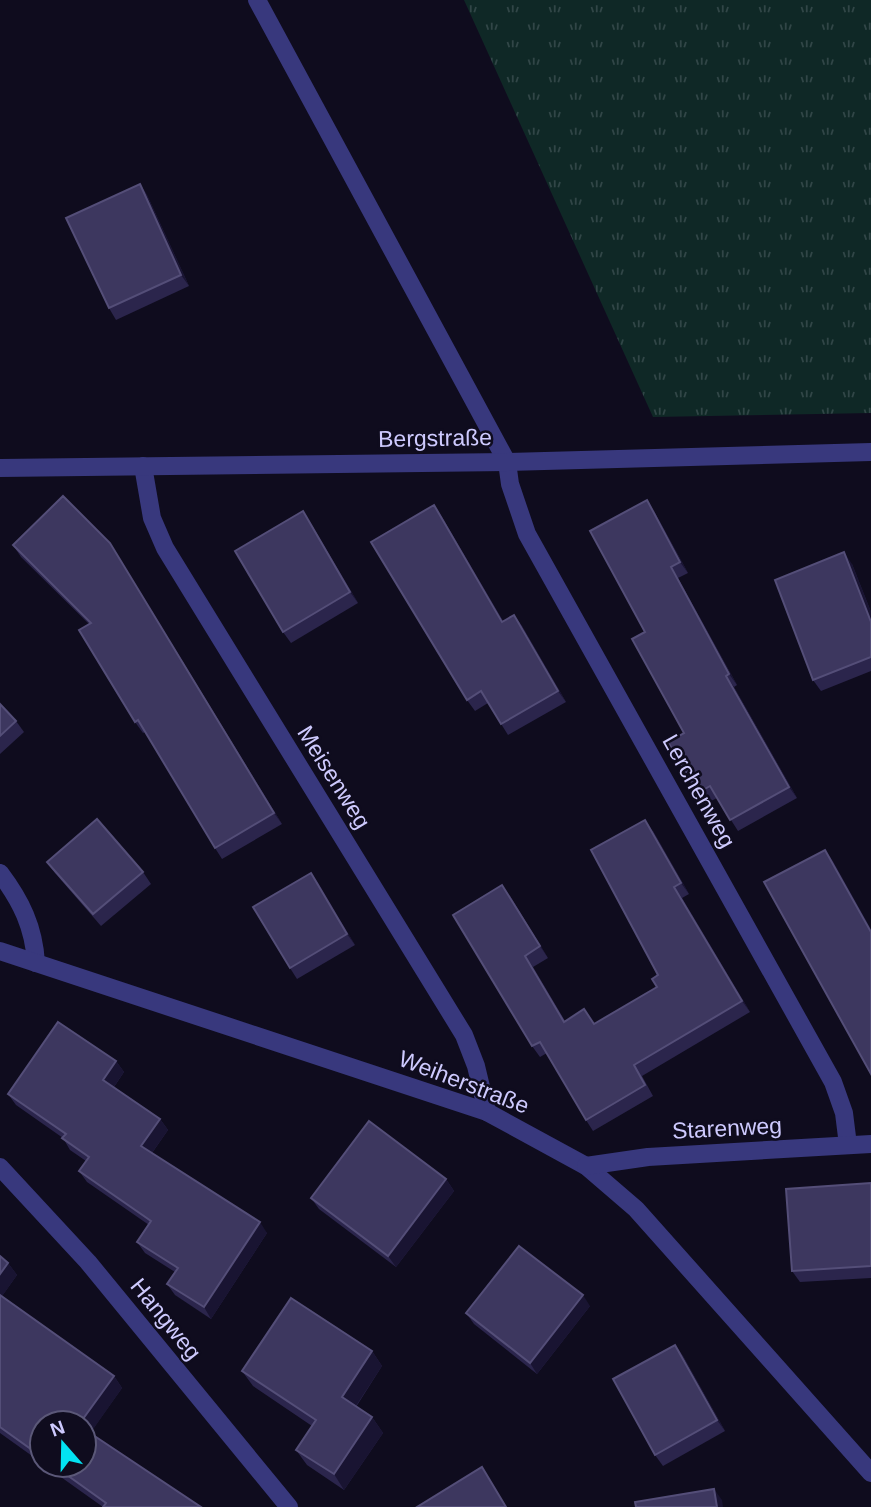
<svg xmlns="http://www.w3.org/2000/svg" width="871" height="1507" font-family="Arial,sans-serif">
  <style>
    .grass { fill: url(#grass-tufts) }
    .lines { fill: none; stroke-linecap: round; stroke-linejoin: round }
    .minor { stroke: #38387d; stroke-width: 18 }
    .wall { fill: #2b254c }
    .shaded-wall { fill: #191432 }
    .building { fill: #3d375f; stroke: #544e78; stroke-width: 2 }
    .labels { text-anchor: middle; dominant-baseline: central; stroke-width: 5; stroke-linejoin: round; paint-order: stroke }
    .street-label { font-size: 23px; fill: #cecafe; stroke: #0f0c1e }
  </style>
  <defs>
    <pattern id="grass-tufts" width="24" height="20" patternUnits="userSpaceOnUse" patternTransform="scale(1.75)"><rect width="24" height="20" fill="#0f2826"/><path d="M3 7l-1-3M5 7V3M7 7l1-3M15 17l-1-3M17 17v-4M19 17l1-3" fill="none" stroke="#314647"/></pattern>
  </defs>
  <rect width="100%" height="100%" fill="#0f0c1e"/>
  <!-- grass -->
  <path class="grass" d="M 464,0 L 871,0 L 871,413 L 653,417 Z"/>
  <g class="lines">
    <!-- minor -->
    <g class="minor">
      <path d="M 257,0 L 507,462 L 510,484 L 527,534 L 833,1082 L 844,1113 L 848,1145"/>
      <path d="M 143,466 L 152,518 L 165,548 L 464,1035 L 476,1066 L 487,1112"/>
      <path d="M 0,468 L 507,462 L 871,452"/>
      <path d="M 0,873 C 21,901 34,927 36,963"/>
      <path d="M 0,951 L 487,1112 L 586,1166 L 636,1209 L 871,1473"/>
      <path d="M 586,1166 L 648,1157 L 871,1144"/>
      <path d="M 0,1167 L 88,1262 L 289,1507"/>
    </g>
  </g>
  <!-- wall -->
  <g class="wall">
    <path d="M 140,184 L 147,195 L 189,286 L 116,320 L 109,308 Z"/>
    <path d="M 647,500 L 654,511 L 688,573 L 678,578 L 737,685 L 734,687 L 797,798 L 738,831 L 717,798 L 705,804 L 698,793 L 684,733 L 645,632 Z"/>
    <path d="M 434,505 L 442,517 L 503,621 L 514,615 L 522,626 L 566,702 L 508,735 L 488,703 L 475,711 L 467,700 Z"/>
    <path d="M 303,511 L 310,522 L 358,603 L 291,643 L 283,632 Z"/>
    <path d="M 110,543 L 282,824 L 222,859 L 215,848 L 145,732 L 143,733 L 135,722 L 89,624 L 21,557 L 13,545 Z"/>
    <path d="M 852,564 L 871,612 L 871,671 L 821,691 L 813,680 Z"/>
    <path d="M 0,704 L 16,721 L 24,732 L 0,754 Z"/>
    <path d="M 653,831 L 689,894 L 682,898 L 750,1012 L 642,1076 L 653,1096 L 593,1131 L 586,1120 L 547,1053 L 540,1057 L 532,1046 L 510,896 L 548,958 L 533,967 L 565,1021 L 594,1024 L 657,987 Z"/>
    <path d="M 47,862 L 143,872 L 151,884 L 101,926 L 55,873 Z"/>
    <path d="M 311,873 L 355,945 L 297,979 L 290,968 Z"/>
    <path d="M 116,1061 L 124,1072 L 114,1087 L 160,1119 L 168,1130 L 152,1153 L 267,1233 L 211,1319 L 175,1295 L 167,1284 L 175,1272 L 145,1253 L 137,1242 L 149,1225 L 87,1182 L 79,1171 L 86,1161 L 70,1150 L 63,1138 L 16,1105 L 8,1094 Z"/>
    <path d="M 446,1179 L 454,1191 L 396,1267 L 319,1209 L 311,1198 Z"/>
    <path d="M 871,1183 L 871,1278 L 800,1282 L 792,1271 Z"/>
    <path d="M 0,1256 L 8,1263 L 17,1275 L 2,1296 L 114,1376 L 122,1388 L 90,1433 L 201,1507 L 103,1507 L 44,1465 L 84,1465 L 42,1423 L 42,1463 L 0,1433 Z"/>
    <path d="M 590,1306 L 537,1374 L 474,1324 L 466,1313 Z"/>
    <path d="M 675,1345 L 683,1356 L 725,1431 L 663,1466 L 655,1455 Z"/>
    <path d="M 372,1351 L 382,1366 L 356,1407 L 372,1417 L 383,1433 L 344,1490 L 307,1465 L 296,1450 L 312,1426 L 253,1386 L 242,1371 Z"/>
  </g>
  <!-- shaded-wall -->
  <g class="shaded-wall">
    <path d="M 140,184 L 147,195 L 189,286 L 181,275 Z"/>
    <path d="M 647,500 L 654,511 L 688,573 L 680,562 Z"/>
    <path d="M 434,505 L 442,517 L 510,633 L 502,622 Z"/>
    <path d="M 303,511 L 310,522 L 358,603 L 350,592 Z"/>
    <path d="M 110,543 L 117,554 L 282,824 L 274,813 Z"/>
    <path d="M 844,552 L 852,564 L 871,612 L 871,622 Z"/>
    <path d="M 671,567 L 678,578 L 737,685 L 729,674 Z"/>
    <path d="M 514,615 L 522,626 L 566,702 L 558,691 Z"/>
    <path d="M 726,676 L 734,687 L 797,798 L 789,787 Z"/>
    <path d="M 645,820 L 653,831 L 689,894 L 681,883 Z"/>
    <path d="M 825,850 L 833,861 L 871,929 L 871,932 Z"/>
    <path d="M 311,873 L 319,884 L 355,945 L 347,934 Z"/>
    <path d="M 502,885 L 510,896 L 548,958 L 540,946 Z"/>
    <path d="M 674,887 L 682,898 L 750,1012 L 742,1001 Z"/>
    <path d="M 525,956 L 533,967 L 571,1033 L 564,1022 Z"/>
    <path d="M 116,1061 L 124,1072 L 111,1091 L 103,1080 Z"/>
    <path d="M 160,1119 L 168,1130 L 149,1157 L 141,1146 Z"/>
    <path d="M 446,1179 L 454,1191 L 396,1267 L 388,1256 Z"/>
    <path d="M 260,1222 L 267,1233 L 211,1319 L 204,1307 Z"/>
    <path d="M 8,1263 L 17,1275 L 0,1299 L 0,1274 Z"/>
    <path d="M 583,1295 L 590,1306 L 537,1374 L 530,1363 Z"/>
    <path d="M 675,1345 L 683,1356 L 725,1431 L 717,1420 Z"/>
    <path d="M 372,1351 L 382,1366 L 352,1412 L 342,1397 Z"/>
    <path d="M 114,1376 L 122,1388 L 87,1438 L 84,1433 L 84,1423 L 80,1423 Z"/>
    <path d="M 372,1417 L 383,1433 L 344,1490 L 334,1474 Z"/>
    <path d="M 714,1489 L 722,1500 L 723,1507 L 717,1507 Z"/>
  </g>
  <!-- building -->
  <g class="building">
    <path d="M 140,184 L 181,275 L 109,308 L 66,218 Z"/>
    <path d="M 63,496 L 110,543 L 274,813 L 215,848 L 138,720 L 135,722 L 79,630 L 91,623 L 13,545 Z"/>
    <path d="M 647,500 L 680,562 L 671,567 L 729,674 L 726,676 L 789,787 L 730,820 L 710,786 L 698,793 L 668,742 L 684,733 L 632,639 L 645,632 L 590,531 Z"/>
    <path d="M 434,505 L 502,622 L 514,615 L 558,691 L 501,724 L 481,691 L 467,700 L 371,542 Z"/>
    <path d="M 303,511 L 350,592 L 283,632 L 235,551 Z"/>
    <path d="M 844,552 L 871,622 L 871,657 L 813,680 L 775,580 Z"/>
    <path d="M 0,704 L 16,721 L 0,736 Z"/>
    <path d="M 97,819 L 143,872 L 93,914 L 47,862 Z"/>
    <path d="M 645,820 L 681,883 L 674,887 L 742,1001 L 634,1065 L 645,1085 L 586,1120 L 540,1042 L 532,1046 L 453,915 L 502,885 L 540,946 L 525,956 L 564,1022 L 584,1009 L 594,1024 L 657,987 L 652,979 L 658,975 L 591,850 Z"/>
    <path d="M 825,850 L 871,932 L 871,1074 L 764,882 Z"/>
    <path d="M 311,873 L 347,934 L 290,968 L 253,907 Z"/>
    <path d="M 58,1022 L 116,1061 L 103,1080 L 160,1119 L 141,1146 L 260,1222 L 204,1307 L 167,1284 L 178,1268 L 137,1242 L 151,1221 L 79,1171 L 89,1157 L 62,1138 L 66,1134 L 8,1094 Z"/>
    <path d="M 369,1121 L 446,1179 L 388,1256 L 311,1198 Z"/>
    <path d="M 871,1183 L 871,1266 L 792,1271 L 786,1189 Z"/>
    <path d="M 519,1246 L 583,1295 L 530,1363 L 466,1313 Z"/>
    <path d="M 0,1256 L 8,1263 L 0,1274 Z"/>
    <path d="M 0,1295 L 114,1376 L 80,1423 L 42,1423 L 42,1457 L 0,1427 Z"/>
    <path d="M 291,1298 L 372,1351 L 342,1397 L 372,1417 L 334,1474 L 296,1450 L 316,1420 L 242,1371 Z"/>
    <path d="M 675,1345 L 717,1420 L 655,1455 L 613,1379 Z"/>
    <path d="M 84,1429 L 201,1507 L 103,1507 L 106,1503 L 53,1465 L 84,1465 Z"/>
    <path d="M 482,1467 L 506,1507 L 417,1507 Z"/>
    <path d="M 714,1489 L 717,1507 L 636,1507 L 635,1502 Z"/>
  </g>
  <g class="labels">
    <!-- street labels -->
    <g class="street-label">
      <text transform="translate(435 438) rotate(-1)">Bergstraße</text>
      <text transform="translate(334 777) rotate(58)">Meisenweg</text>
      <text transform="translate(699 791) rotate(61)">Lerchenweg</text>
      <text transform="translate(464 1082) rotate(21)">Weiherstraße</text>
      <text transform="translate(727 1128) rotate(-3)">Starenweg</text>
      <text transform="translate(166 1319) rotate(51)">Hangweg</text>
    </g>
  </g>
  <!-- north arrow -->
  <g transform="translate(63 1444) rotate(340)"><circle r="33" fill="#0f0c1e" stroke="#5b5878" stroke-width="2"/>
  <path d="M0-5L12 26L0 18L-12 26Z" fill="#03e2f2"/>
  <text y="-10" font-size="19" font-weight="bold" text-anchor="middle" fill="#cecafe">N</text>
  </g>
</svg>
